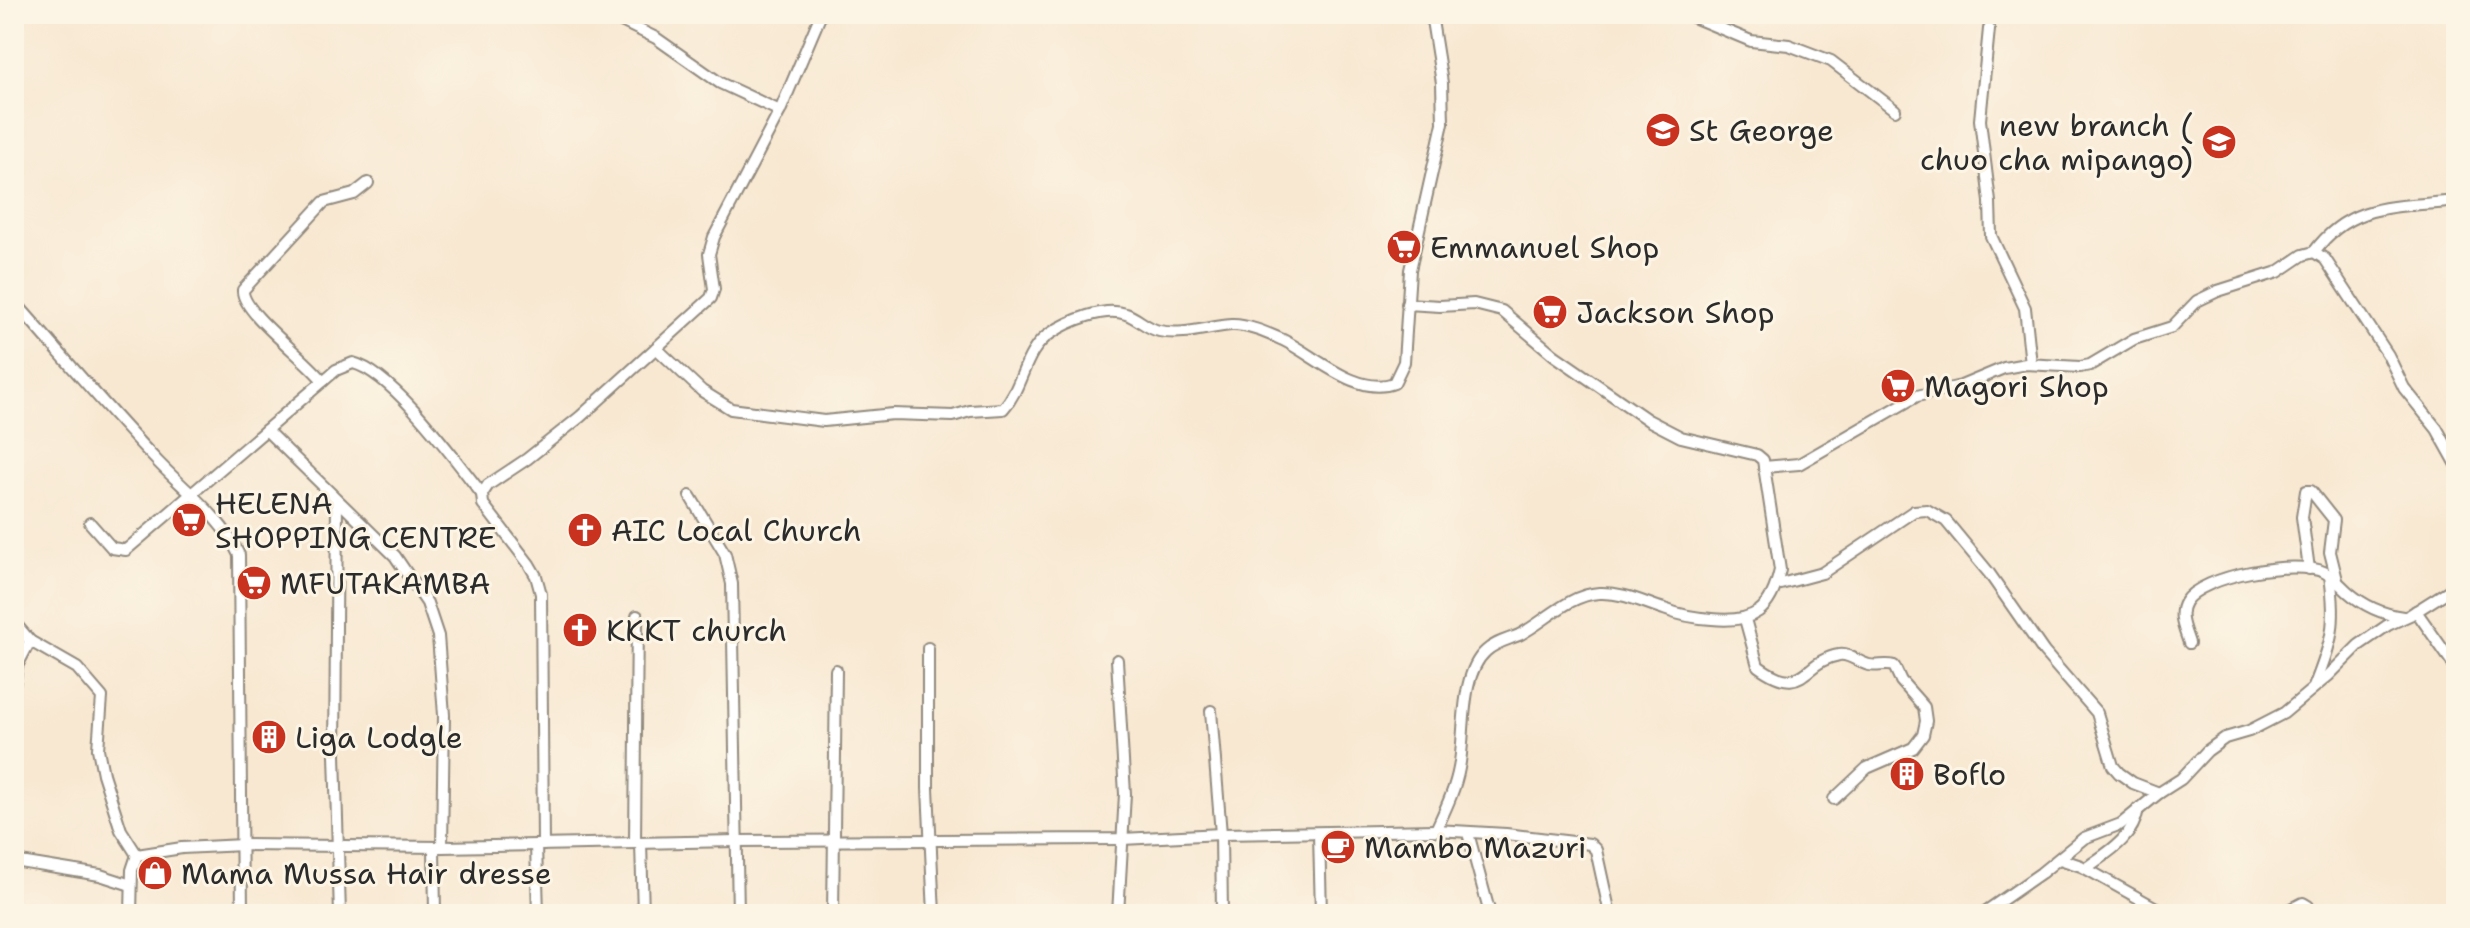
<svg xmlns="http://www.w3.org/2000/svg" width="2470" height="928" font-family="'Shantell Sans',sans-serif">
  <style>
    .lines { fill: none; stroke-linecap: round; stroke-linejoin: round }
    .street-casing { stroke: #928a7e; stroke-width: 14 }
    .street { stroke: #fff; stroke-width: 10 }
    .labels { text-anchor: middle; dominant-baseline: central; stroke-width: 6; stroke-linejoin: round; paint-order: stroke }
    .poi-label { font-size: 30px; fill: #2b2b2b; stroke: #fcf5e5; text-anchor: start }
  </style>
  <rect width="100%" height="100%" fill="#fcf5e5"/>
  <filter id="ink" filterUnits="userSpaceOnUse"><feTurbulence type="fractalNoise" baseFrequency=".0125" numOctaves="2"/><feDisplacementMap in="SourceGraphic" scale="16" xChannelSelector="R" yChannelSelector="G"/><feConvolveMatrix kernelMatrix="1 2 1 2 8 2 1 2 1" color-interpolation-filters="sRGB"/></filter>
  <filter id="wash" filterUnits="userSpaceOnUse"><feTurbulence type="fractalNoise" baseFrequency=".006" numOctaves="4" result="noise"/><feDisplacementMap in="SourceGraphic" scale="32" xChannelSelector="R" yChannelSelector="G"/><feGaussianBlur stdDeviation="1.8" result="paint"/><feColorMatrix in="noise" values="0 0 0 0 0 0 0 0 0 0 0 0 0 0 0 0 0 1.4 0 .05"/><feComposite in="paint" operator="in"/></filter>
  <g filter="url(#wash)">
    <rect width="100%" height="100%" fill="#f8e8d2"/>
  </g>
  <g filter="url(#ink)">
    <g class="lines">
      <defs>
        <g id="street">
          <path d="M 607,14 L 656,38 L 720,83 L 780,111"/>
          <path d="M 1686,14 L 1751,41 L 1789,45 L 1831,61 L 1895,110"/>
          <path d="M 1989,29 L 1980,120 L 1990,202 L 1991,236 L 2025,308 L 2031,364"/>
          <path d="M 2314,252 C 2352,200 2399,208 2456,201"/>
          <path d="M 14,301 C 62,355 108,410 158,462 C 186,491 222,518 239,555 L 242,914"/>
          <path d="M 1407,304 L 1440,306 L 1474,304 L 1502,311 L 1554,355 L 1648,420 L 1681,437 L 1757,455 L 1763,460 L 1780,570 C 1771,611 1754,623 1712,619 C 1696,618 1679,615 1664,609 C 1642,602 1623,592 1599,593 C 1568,595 1545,622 1519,635 C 1507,640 1496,642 1486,651 C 1459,675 1466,734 1459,768 C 1455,790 1445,810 1436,830"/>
          <path d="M 656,348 L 702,391 L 731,409 L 824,421 L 893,414 L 953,416 L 970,411 L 1003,409 C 1024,386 1023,351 1051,333 C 1069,321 1105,306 1126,314 C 1138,318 1146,328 1159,331 C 1184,336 1207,327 1231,325 C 1247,324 1269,334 1283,340 C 1314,355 1357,397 1394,383 L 1404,362 L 1410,270 L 1443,123 L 1442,83 L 1431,14"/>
          <path d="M 323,381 C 307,359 241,312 243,290 L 324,202 L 354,194 L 368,183"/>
          <path d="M 266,430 L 395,556 L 427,603 L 438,636 L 444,715 L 442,847"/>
          <path d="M 1764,467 L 1799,464 L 1917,396 L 1961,386 L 2004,368 L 2026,364 L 2080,367 L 2090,365 L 2134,339 L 2172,327 L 2197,301 L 2218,291 L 2278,272 L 2303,255 L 2314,252 L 2325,259 L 2388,355 L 2404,388 L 2437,429 L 2456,463"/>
          <path d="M 690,496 L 725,554 L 732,584 L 738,914"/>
          <path d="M 337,500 L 335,755 L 340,914"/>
          <path d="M 90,523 L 112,548 L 126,550 L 336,370 L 353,363 C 393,373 456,461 482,494"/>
          <path d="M 2309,569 L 2302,517 L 2306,491 L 2311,491 L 2334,520 L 2330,552 L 2337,580"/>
          <path d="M 1777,585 L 1822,573 L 1914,511 L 1927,510 L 1946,521 L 1989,573 L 2044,652 L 2097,713 L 2113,766 L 2119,773 L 2133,783 L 2159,793"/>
          <path d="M 2416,611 L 2456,668"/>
          <path d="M 1745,619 L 1758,666 C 1805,700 1802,661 1839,655 C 1849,653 1859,663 1869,665 C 1878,667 1885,663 1894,666 L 1901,681 L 1924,707 L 1926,721 L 1923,735 L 1913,748 L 1867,768 L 1834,799"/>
          <path d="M 14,622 L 30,641 L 77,668 L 102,697 L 98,749 L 103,774 L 121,830 L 137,855"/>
          <path d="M 2189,643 C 2185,630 2177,615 2185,602 C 2201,575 2297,559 2324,572 C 2334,577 2340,585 2348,592 C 2364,606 2382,614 2403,617"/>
          <path d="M 928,648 L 928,788 L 934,914"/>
          <path d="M 1117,660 L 1125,794 L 1118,914"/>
          <path d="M 14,686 L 17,666 L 30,641"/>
          <path d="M 2314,687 C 2332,642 2337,625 2330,576"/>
          <path d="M 1211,711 L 1221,834 L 1222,914"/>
          <path d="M 1468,833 L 1490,914"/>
          <path d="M 1319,834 L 1321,914"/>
          <path d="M 635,843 L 637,616"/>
          <path d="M 641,843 L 643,914"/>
          <path d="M 536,845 L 538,914"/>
          <path d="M 543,845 L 541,594 L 536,576 L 529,564 L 483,504 L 482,494 L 488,485 L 527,459 L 580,417 L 711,298 L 714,289 L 709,254 L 714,237 L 780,111 L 821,14"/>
          <path d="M 434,847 L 435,914"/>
          <path d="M 2060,859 L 2081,866 L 2167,914"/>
          <path d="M 14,861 L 100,875 L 131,885"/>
          <path d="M 2086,868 C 2108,852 2133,839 2138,809"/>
          <path d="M 131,914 L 132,870 L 137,855 L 182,848 L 243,845 L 442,847 L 736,841 L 1122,839 L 1221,834 L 1436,830 L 1506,834 L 1590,844 L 1596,850 L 1610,914"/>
          <path d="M 833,914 L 836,670"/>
          <path d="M 1982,914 L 2041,873 L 2084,838 L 2121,824 L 2159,793 L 2181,779 L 2207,751 L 2225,738 L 2249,731 L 2284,713 L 2328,676 L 2359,645 L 2388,625 L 2410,615 L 2456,586"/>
          <path d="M 2282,914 L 2303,903 L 2308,906 L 2311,914"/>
        </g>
      </defs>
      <!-- street casing -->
      <use href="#street" class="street-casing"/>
      <!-- street -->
      <use href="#street" class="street"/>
    </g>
  </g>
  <!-- icons -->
  <defs>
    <symbol id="school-disc" viewBox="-11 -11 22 22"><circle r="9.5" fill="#c8321e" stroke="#fcf5e5"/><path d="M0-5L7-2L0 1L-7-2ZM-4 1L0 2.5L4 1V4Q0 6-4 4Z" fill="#fff"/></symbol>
    <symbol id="supermarket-disc" viewBox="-11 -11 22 22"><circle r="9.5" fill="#c8321e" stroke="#fcf5e5"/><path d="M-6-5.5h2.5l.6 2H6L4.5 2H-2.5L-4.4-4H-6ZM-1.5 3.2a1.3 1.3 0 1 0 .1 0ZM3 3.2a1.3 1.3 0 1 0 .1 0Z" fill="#fff"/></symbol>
    <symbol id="church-disc" viewBox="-11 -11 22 22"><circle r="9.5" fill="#c8321e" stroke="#fcf5e5"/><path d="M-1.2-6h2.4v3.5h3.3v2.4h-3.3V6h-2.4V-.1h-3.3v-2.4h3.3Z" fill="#fff"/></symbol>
    <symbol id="building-disc" viewBox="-11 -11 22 22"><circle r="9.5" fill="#c8321e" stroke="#fcf5e5"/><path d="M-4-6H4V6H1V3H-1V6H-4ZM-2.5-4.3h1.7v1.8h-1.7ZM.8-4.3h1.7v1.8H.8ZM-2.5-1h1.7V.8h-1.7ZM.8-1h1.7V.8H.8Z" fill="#fff"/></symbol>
    <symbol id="cafe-disc" viewBox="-11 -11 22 22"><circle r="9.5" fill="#c8321e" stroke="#fcf5e5"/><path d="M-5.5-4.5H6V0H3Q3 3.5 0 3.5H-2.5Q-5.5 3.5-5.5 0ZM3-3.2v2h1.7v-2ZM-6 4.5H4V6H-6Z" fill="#fff"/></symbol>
    <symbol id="shop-disc" viewBox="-11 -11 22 22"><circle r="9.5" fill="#c8321e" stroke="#fcf5e5"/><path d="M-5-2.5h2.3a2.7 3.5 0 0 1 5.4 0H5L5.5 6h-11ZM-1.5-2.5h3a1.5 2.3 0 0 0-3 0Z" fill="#fff"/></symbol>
  </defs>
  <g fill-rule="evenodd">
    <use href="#school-disc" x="1643" y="110" width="40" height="40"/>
    <use href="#school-disc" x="2199" y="122" width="40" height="40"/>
    <use href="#supermarket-disc" x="1384" y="227" width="40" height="40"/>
    <use href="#supermarket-disc" x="1530" y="292" width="40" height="40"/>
    <use href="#supermarket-disc" x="1878" y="366" width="40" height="40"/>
    <use href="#supermarket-disc" x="169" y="500" width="40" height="40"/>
    <use href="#church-disc" x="565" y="510" width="40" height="40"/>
    <use href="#supermarket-disc" x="234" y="563" width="40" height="40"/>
    <use href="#church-disc" x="560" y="610" width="40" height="40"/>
    <use href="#building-disc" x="249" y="717" width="40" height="40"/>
    <use href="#building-disc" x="1887" y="754" width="40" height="40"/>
    <use href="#cafe-disc" x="1318" y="827" width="40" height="40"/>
    <use href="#shop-disc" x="135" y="853" width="40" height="40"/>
  </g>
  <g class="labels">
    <!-- poi labels -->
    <g class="poi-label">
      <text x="2193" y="125" text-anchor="end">new branch (<tspan x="2193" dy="34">chuo cha mipango)</tspan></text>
      <text x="1689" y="130">St George</text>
      <text x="1430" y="247">Emmanuel Shop</text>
      <text x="1576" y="312">Jackson Shop</text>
      <text x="1924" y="386">Magori Shop</text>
      <text x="215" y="503">HELENA<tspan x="215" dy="34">SHOPPING CENTRE</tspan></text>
      <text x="611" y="530">AIC Local Church</text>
      <text x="280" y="583">MFUTAKAMBA</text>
      <text x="606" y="630">KKKT church</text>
      <text x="295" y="737">Liga Lodgle</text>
      <text x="1933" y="774">Boflo</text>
      <text x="1364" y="847">Mambo Mazuri</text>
      <text x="181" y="873">Mama Mussa Hair dresse</text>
    </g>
  </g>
  <!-- margin -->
  <rect width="2470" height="928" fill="none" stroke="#fcf5e5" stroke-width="48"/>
</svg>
